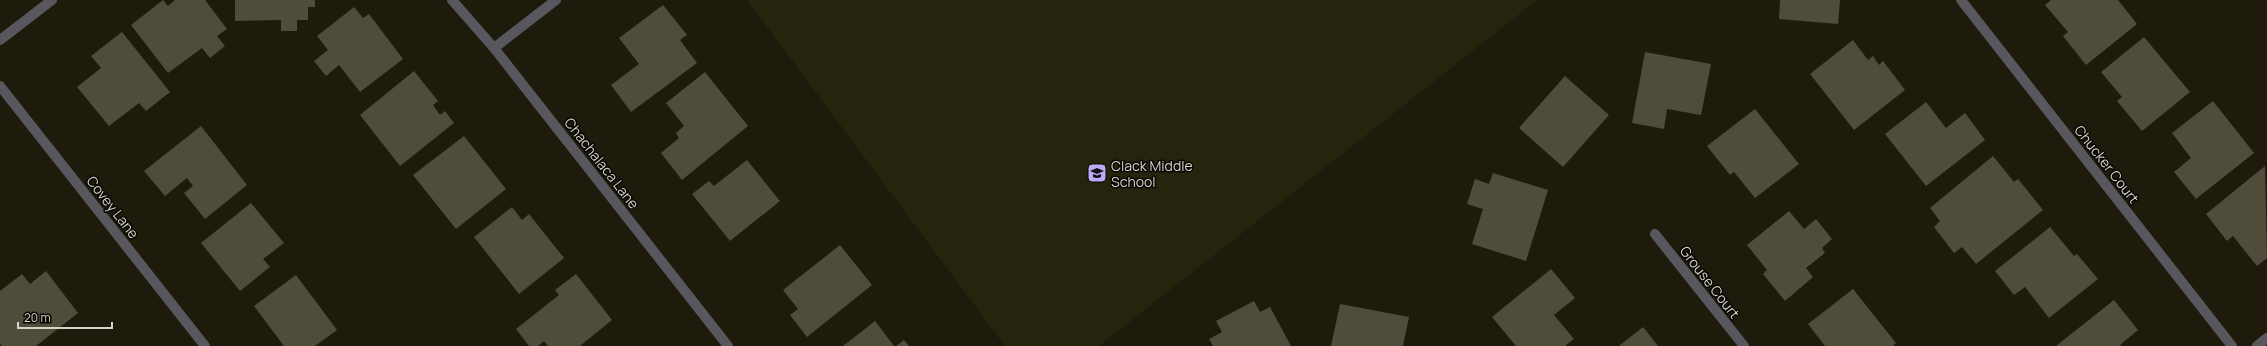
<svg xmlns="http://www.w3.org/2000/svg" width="2267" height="346" font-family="Manrope,sans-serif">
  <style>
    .built { fill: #27240e }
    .building { fill: #4f4c3c }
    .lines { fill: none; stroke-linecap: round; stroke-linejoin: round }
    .minor { stroke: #58575e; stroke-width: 10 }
    .labels { text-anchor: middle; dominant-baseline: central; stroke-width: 3; stroke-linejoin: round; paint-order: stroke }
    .street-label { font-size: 14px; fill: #d5d4ca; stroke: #070602 }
    .poi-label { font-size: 14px; fill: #d5d4ca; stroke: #070602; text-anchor: start }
  </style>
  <rect width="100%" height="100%" fill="#1e1b0d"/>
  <!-- built -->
  <path class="built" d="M 747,0 L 1537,0 L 1099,346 L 1005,346 Z"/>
  <!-- building -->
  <g class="building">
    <path d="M 163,0 L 168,6 L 175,0 L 205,0 L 227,29 L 217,36 L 225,46 L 210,58 L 202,48 L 168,73 L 131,25 Z"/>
    <path d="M 235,0 L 315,0 L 315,7 L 308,7 L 308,20 L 297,20 L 297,31 L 281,31 L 281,20 L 235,21 Z"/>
    <path d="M 1780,0 L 1840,0 L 1838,24 L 1779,19 Z"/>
    <path d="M 2051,0 L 2118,0 L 2137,24 L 2086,65 L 2063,36 L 2068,32 L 2045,5 Z"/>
    <path d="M 663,5 L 687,35 L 680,40 L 697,63 L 631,112 L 611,85 L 639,64 L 619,38 Z"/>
    <path d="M 354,7 L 363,18 L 369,14 L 403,59 L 360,92 L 339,65 L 326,76 L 314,61 L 328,50 L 317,36 Z"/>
    <path d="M 122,32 L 170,92 L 146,111 L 139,103 L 109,126 L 77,87 L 101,68 L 91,56 Z"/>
    <path d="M 2144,37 L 2190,92 L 2142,131 L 2117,101 L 2122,97 L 2101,72 Z"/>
    <path d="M 1853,40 L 1868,60 L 1873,56 L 1879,65 L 1883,61 L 1905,90 L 1854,130 L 1810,74 Z"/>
    <path d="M 1645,52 L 1711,64 L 1701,115 L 1667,109 L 1664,129 L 1632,123 Z"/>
    <path d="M 414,71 L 438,101 L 433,105 L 440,115 L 445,111 L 454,123 L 400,166 L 360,115 Z"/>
    <path d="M 705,72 L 748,126 L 682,180 L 661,153 L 679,138 L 676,133 L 684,126 L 666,103 Z"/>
    <path d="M 1565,76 L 1609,115 L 1563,167 L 1519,128 Z"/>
    <path d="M 2213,101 L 2254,153 L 2196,199 L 2174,172 L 2191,158 L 2172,133 Z"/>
    <path d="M 1926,102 L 1946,128 L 1965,113 L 1985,140 L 1926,186 L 1885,134 Z"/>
    <path d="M 1755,109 L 1799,164 L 1755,198 L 1734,172 L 1730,175 L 1707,146 Z"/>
    <path d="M 201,126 L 247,185 L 205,219 L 184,193 L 193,186 L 187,178 L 165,196 L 144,171 Z"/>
    <path d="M 464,136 L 506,189 L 456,229 L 413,175 Z"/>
    <path d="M 1993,156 L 2014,182 L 2018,179 L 2043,210 L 1976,264 L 1962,247 L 1954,253 L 1934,227 L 1940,221 L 1930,208 Z"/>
    <path d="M 747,160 L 780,201 L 730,241 L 692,194 L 709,181 L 714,186 Z"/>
    <path d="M 2265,166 L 2267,258 L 2257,266 L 2233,236 L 2227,241 L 2206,214 Z"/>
    <path d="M 1493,173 L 1548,190 L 1526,261 L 1472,244 L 1483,209 L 1467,204 L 1475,179 L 1489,184 Z"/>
    <path d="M 251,203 L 284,243 L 263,259 L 270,267 L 240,291 L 201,243 Z"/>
    <path d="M 512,207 L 522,220 L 529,214 L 564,258 L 519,294 L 474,237 Z"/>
    <path d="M 1789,211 L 1804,229 L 1816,219 L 1832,239 L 1822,248 L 1825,253 L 1806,268 L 1813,277 L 1785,301 L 1763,274 L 1767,270 L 1747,245 Z"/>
    <path d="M 2050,227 L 2074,256 L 2077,254 L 2098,279 L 2049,318 L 2025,287 L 2014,295 L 1995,271 Z"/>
    <path d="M 840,245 L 872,285 L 807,337 L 790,315 L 798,309 L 783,290 Z"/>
    <path d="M 1551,269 L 1575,298 L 1554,315 L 1574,339 L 1565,346 L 1516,346 L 1492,317 Z"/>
    <path d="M 46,271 L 78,313 L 36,346 L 2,346 L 0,344 L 0,291 L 22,274 L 30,284 Z"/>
    <path d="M 576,274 L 612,320 L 580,346 L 548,346 L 544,341 L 538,346 L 529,346 L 516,329 L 559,295 L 555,290 Z"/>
    <path d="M 296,275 L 337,330 L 315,346 L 284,346 L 254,306 Z"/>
    <path d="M 1853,289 L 1896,343 L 1893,346 L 1825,346 L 1808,324 Z"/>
    <path d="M 2114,300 L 2138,330 L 2120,345 L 2121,346 L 2056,346 Z"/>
    <path d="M 1254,301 L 1260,312 L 1270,307 L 1291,346 L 1213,346 L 1209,339 L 1222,332 L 1216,321 Z"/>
    <path d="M 1340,304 L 1409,317 L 1403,346 L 1331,346 Z"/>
    <path d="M 875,321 L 894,346 L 843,346 Z"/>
    <path d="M 1643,327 L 1658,346 L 1619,346 Z"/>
    <path d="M 904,340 L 909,346 L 896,346 Z"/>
  </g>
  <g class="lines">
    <!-- minor -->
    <g class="minor">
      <path d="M 452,0 L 494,48 L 728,346"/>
      <path d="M 1961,0 L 2232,346"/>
      <path d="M 0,40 L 52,0"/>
      <path d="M 494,48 L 556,0"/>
      <path d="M 0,86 L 205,346"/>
      <path d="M 1655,234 L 1744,346"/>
      <path d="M 2257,346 L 2267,338"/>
    </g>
  </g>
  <!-- icons -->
  <defs>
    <symbol id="school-square" viewBox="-11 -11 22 22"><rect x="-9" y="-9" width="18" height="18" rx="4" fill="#bea9f5" stroke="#070602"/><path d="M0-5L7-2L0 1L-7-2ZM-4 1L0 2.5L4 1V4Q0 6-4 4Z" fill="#111"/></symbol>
  </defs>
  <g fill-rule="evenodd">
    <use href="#school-square" x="1086" y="162" width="22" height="22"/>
  </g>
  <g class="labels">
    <!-- street labels -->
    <g class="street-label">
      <text transform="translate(602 163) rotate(52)">Chachalaca Lane</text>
      <text transform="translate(2107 164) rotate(52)">Chucker Court</text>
      <text transform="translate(113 207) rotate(52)">Covey Lane</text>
      <text transform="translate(1710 282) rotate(52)">Grouse Court</text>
    </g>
    <!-- poi labels -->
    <g class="poi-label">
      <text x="1111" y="165">Clack Middle<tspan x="1111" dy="16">School</tspan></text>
    </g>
  </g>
  <!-- scale -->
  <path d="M18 322v6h94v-6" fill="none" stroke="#d5d4ca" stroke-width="2"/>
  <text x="24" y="322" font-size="12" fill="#d5d4ca" stroke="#070602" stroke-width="3" paint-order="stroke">20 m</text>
</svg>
